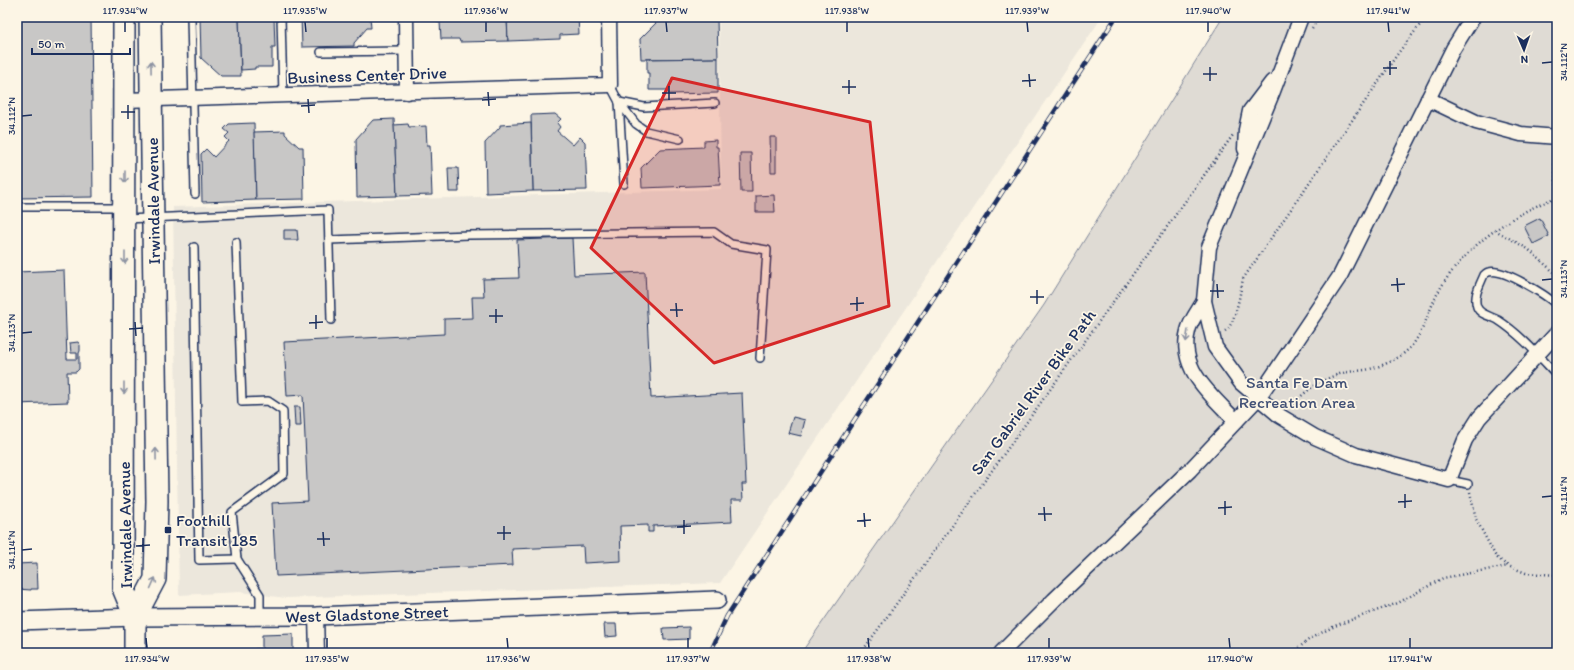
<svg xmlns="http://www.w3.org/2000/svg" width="1574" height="670" font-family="Itim,sans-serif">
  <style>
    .built { fill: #ece7dc }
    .green { fill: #dfdbd4; stroke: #7d8599 }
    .building { fill: #c8c7c6; stroke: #1b2f5e }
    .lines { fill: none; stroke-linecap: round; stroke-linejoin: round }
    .service-casing { stroke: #1b2f5e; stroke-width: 10 }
    .minor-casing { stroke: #1b2f5e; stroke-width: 17 }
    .tertiary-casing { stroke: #1b2f5e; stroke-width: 20 }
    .primary-casing { stroke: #1b2f5e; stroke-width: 24 }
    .path { stroke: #1b2f5e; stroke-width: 2.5; stroke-dasharray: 1 3; stroke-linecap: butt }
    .service { stroke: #fcf5e5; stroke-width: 7 }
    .minor { stroke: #fcf5e5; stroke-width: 14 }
    .tertiary { stroke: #fcf5e5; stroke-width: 17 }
    .primary { stroke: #fcf5e5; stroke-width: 21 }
    .rail-casing { stroke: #1b2f5e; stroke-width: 4.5 }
    .rail { stroke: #fcf5e5; stroke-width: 3; stroke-dasharray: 9; stroke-linecap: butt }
    .oneway { stroke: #8c92a2 }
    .marked { fill: #d62828; fill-opacity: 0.2; stroke: #d62828; stroke-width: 3; stroke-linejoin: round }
    .ticks { fill: none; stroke: #1b2f5e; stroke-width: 1.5 }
    .poi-dot { fill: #1b2f5e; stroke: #fcf5e5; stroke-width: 1.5 }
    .labels { text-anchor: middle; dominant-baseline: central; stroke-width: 3.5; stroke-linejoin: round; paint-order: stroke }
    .street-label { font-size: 17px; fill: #1b2f5e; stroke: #fcf5e5 }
    .park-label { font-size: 17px; fill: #425176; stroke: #fcf5e5 }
    .poi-label { font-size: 17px; fill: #1b2f5e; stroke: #fcf5e5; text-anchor: start }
    .neatline { fill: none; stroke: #1b2f5e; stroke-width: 1.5 }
    .ticks-label { font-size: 10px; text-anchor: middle; fill: #1b2f5e }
  </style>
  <rect width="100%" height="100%" fill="#fcf5e5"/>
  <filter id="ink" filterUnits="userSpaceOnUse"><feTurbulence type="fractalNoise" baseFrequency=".025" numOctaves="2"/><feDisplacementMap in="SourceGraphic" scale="8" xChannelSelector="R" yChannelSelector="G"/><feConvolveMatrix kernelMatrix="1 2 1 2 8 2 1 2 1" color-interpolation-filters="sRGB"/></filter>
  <g filter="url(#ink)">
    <!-- built -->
    <path class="built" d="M 719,17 L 1102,17 L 720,583 L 286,598 L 240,592 L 179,595 L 173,207 L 721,189 Z"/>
    <!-- green -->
    <path class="green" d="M 1223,17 L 1557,17 L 1557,653 L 801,653 L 1044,305 Z"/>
    <!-- building -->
    <g class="building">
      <path d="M 17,17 L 91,17 L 93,197 L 17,198 Z"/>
      <path d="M 200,17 L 239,17 L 241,76 L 221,76 L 201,58 Z"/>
      <path d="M 239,17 L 274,17 L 275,47 L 272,47 L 272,67 L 255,67 L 255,69 L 241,70 Z"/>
      <path d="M 301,17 L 370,17 L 371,28 L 367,28 L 354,43 L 354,46 L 302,47 Z"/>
      <path d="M 437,17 L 507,17 L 508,41 L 460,42 L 459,39 L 441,39 L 440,22 L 437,22 Z"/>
      <path d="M 507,17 L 581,17 L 578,17 L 579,34 L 560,35 L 560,39 L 508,41 Z"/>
      <path d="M 717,19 L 718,58 L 641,59 L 640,39 L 659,20 Z"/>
      <path d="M 718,58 L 718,93 L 668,94 L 668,90 L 649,90 L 649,73 L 647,73 L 647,59 Z"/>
      <path d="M 555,114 L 561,119 L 557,123 L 560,127 L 557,131 L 573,145 L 580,137 L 585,142 L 587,190 L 533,191 L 531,115 Z"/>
      <path d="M 394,119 L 397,196 L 357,197 L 356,139 L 373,120 Z"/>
      <path d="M 254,123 L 256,200 L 202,202 L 201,154 L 206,149 L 214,157 L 229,141 L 225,137 L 229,133 L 224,129 L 229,124 Z"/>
      <path d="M 531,123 L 533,191 L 486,193 L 485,143 L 500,127 L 500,125 Z"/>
      <path d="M 408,124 L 409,127 L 426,126 L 427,145 L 430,145 L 432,195 L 397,196 L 394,125 Z"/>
      <path d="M 285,131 L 285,134 L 299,147 L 303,147 L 304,199 L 256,200 L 254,132 Z"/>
      <path d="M 770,137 L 776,137 L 776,172 L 771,172 Z"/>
      <path d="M 716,140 L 716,147 L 718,147 L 720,185 L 642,188 L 641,168 L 660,149 L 704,147 L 704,141 Z"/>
      <path d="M 740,153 L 751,153 L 752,192 L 741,192 Z"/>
      <path d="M 448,168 L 458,168 L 459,192 L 449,192 Z"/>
      <path d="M 774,195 L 775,212 L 756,212 L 756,196 Z"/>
      <path d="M 1540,218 L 1549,236 L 1533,244 L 1524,226 Z"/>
      <path d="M 284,230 L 297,230 L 298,240 L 284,240 Z"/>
      <path d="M 572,238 L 574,275 L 645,272 L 651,398 L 742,393 L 746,484 L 742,484 L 743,500 L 731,500 L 732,522 L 653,526 L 653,532 L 648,532 L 648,525 L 620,526 L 621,561 L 584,563 L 583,546 L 512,549 L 513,565 L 276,576 L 272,503 L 308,501 L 303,395 L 287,396 L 284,342 L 444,334 L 444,319 L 473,318 L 472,297 L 484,297 L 483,279 L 519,278 L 517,240 Z"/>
      <path d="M 64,270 L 67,359 L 77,359 L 77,353 L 71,353 L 70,343 L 78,342 L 80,345 L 80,351 L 79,353 L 79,369 L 76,372 L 67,372 L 68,402 L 17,404 L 17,272 Z"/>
      <path d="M 294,407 L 300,407 L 301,426 L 295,426 Z"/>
      <path d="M 793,417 L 805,420 L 801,436 L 788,433 Z"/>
      <path d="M 37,563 L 38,589 L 31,589 L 31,590 L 17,589 L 17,564 Z"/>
      <path d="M 604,624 L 616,624 L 617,636 L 605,637 Z"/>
      <path d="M 689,627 L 689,639 L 664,640 L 663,628 Z"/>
      <path d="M 293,634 L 293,653 L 255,653 L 255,649 L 262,649 L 262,635 Z"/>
    </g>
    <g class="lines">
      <defs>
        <g id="service">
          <path d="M 191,17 L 195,194"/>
          <path d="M 281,17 L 283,96"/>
          <path d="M 321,52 L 406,51"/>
          <path d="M 610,85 L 619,102 L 624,184"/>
          <path d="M 619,102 L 644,107 L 715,103"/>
          <path d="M 619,102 L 636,124 L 646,131 L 680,139"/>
          <path d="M 17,207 L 123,207"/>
          <path d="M 126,219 L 328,210 L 331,320"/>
          <path d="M 329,240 L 469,235 L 714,232 L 731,244 L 767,250 L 760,358"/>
          <path d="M 236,242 L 242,402 L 268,401 L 283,411 L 284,474 L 232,512 L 237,559 L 260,595 L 260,616"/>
          <path d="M 194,247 L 199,560 L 237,559"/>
          <path d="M 1557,305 C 1546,295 1503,268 1489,272 C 1487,272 1485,274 1484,275 C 1480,285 1473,296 1477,307 C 1480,315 1491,316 1498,320 C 1520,334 1539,356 1557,375"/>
          <path d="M 1449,480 L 1468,484"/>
        </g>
        <g id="minor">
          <path d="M 406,17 L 407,92"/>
          <path d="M 1301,17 L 1273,91 L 1209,247 L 1204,301 L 1215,347 L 1241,383 L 1280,416 L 1315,437 L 1356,455 L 1449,480 L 1465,440 L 1479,418 L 1557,333"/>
          <path d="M 1428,99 L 1476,122 L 1521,134 L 1557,137"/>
          <path d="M 125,100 L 610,85 L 609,17"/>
          <path d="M 1245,149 L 1246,130 L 1250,111 L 1272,82"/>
          <path d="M 1204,301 C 1199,310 1190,321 1188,331 C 1178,369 1212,396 1236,421"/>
          <path d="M 316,616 L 317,653"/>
          <path d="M 1001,653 L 1054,600 L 1190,470 L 1258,398 L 1340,276 L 1453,49 L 1473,17"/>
        </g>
        <path id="tertiary" d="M 17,621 L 135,617 L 316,616 L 717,600"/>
        <g id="primary">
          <path d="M 124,17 L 123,588 L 135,617 L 135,653"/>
          <path d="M 135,617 L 155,579 L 157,501 L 150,17"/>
        </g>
      </defs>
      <!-- service casing -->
      <use href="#service" class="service-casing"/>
      <!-- minor casing -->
      <use href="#minor" class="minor-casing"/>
      <!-- tertiary casing -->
      <use href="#tertiary" class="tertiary-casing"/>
      <!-- primary casing -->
      <use href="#primary" class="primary-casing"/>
      <!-- path -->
      <g class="path">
        <path d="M 1312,28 L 1320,17"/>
        <path d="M 1554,123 L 1557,99"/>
        <path d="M 1553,148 L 1557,192"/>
        <path d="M 1495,230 L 1528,249 L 1557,275"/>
        <path d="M 1225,331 C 1236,324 1240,292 1243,279 L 1399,52 L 1426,17"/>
        <path d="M 1290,407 C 1305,391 1321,379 1343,373 C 1351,371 1361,371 1370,369 C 1381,366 1394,361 1403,354 C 1424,338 1427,311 1440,289 C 1466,245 1511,215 1557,197"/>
        <path d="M 1470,492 L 1476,519 L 1496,557 L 1508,566 L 1526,573 L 1557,575"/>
        <path d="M 861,653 L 1233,135"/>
        <path d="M 1292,653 L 1311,638 L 1337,625 L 1398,603 L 1443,578 L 1508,566"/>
      </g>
      <!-- service -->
      <use href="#service" class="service"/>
      <!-- minor -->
      <use href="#minor" class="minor"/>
      <!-- tertiary -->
      <use href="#tertiary" class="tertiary"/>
      <!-- primary -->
      <use href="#primary" class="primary"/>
      <defs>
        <path id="rail" d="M 710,653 L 727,616 L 1116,17"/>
      </defs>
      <!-- rail casing -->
      <use href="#rail" class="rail-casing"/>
      <!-- rail -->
      <use href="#rail" class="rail"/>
    </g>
    <!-- one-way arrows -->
    <defs><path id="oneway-shaft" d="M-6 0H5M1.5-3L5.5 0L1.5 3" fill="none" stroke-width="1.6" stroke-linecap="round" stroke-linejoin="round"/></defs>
    <g class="oneway">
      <use href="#oneway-shaft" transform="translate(151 67) rotate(-91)"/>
      <use href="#oneway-shaft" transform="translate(125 177) rotate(90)"/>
      <use href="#oneway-shaft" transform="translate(125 258) rotate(90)"/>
      <use href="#oneway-shaft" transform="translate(1187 336) rotate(99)"/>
      <use href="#oneway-shaft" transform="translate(124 388) rotate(90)"/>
      <use href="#oneway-shaft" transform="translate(156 454) rotate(-91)"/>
      <use href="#oneway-shaft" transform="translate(153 583) rotate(-66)"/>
    </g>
  </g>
  <!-- marked area -->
  <path class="marked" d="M 672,78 L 870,122 L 889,306 L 714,363 L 591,248 Z"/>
  <!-- ticks -->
  <path class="ticks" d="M 125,22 L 125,32M 305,22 L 306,32M 486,22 L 486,32M 666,22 L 667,32M 847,22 L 847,32M 1027,22 L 1028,32M 1208,22 L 1208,32M 1388,22 L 1389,32M 1390,61 L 1390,75M 1542,63 L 1552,62M 1210,67 L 1210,81M 1383,68 L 1397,68M 1029,74 L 1030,87M 1203,74 L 1217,74M 849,80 L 849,94M 1022,81 L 1036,80M 669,86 L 669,100M 842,87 L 856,87M 488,92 L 489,106M 662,93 L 676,93M 308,99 L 309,113M 482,100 L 496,99M 128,105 L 128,119M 301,106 L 315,105M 121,112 L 135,112M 22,116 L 32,115M 1397,278 L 1398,292M 1542,280 L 1552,279M 1217,284 L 1218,298M 1391,285 L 1405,284M 1037,290 L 1037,304M 1210,291 L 1224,291M 857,297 L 857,311M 1030,297 L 1044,297M 676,303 L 677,317M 850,304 L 864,303M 496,309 L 496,323M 670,310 L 683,310M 316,315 L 316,329M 489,316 L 503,316M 135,322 L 136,336M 309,323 L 323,322M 129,329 L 143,328M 22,333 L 32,332M 1405,494 L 1405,508M 1542,497 L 1552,496M 1225,501 L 1225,515M 1398,502 L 1412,501M 1044,507 L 1045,521M 1218,508 L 1232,507M 864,513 L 865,527M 1038,514 L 1052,514M 684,520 L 684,534M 857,521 L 871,520M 504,526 L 504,540M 677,527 L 691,526M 323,532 L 324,546M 497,533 L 511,533M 143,538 L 143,552M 317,539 L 330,539M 136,546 L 150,545M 22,550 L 32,549M 146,638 L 147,648M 327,638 L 327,648M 507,638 L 508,648M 688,638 L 688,648M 868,638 L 869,648M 1049,638 L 1049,648M 1229,638 L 1230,648M 1410,638 L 1410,648"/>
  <!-- markers -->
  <rect class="poi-dot" x="164" y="526" width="8" height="8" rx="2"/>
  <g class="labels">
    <!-- street labels -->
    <g class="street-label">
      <text transform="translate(367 75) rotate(-2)">Business Center Drive</text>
      <text transform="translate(153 201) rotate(-91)">Irwindale Avenue</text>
      <text transform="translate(1033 392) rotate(-54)">San Gabriel River Bike Path</text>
      <text transform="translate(125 525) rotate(-91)">Irwindale Avenue</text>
      <text transform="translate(367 614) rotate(-2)">West Gladstone Street</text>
    </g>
    <!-- park labels -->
    <g class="park-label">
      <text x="1297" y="382">Santa Fe Dam<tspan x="1297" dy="20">Recreation Area</tspan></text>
    </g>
    <!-- poi labels -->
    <g class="poi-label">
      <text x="176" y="520">Foothill<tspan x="176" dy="20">Transit 185</tspan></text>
    </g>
  </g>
  <!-- margin -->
  <rect width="1574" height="670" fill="none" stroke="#fcf5e5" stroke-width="44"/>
  <!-- north arrow -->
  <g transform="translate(1524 50) rotate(178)" stroke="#fcf5e5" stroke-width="3" paint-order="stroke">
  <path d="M0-3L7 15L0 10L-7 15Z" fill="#1b2f5e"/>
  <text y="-6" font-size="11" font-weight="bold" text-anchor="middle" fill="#1b2f5e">N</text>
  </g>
  <!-- scale -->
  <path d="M32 48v6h98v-6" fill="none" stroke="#1b2f5e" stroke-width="2"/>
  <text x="38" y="48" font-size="12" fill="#1b2f5e" stroke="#fcf5e5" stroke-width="3" paint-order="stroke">50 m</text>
  <rect x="22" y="22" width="1530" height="626" class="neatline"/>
  <g class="ticks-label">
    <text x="125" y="14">117.934°W</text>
    <text x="305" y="14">117.935°W</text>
    <text x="486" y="14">117.936°W</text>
    <text x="666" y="14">117.937°W</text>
    <text x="847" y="14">117.938°W</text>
    <text x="1027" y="14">117.939°W</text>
    <text x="1208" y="14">117.940°W</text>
    <text x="1388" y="14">117.941°W</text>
    <text transform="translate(1563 62) rotate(-90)" y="4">34.112°N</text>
    <text transform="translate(11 116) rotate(-90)" y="4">34.112°N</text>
    <text transform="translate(1563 279) rotate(-90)" y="4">34.113°N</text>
    <text transform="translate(11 333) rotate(-90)" y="4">34.113°N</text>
    <text transform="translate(1563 496) rotate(-90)" y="4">34.114°N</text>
    <text transform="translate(11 550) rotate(-90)" y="4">34.114°N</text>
    <text x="147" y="662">117.934°W</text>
    <text x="327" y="662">117.935°W</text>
    <text x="508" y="662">117.936°W</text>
    <text x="688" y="662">117.937°W</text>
    <text x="869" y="662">117.938°W</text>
    <text x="1049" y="662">117.939°W</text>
    <text x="1230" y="662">117.940°W</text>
    <text x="1410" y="662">117.941°W</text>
  </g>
</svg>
